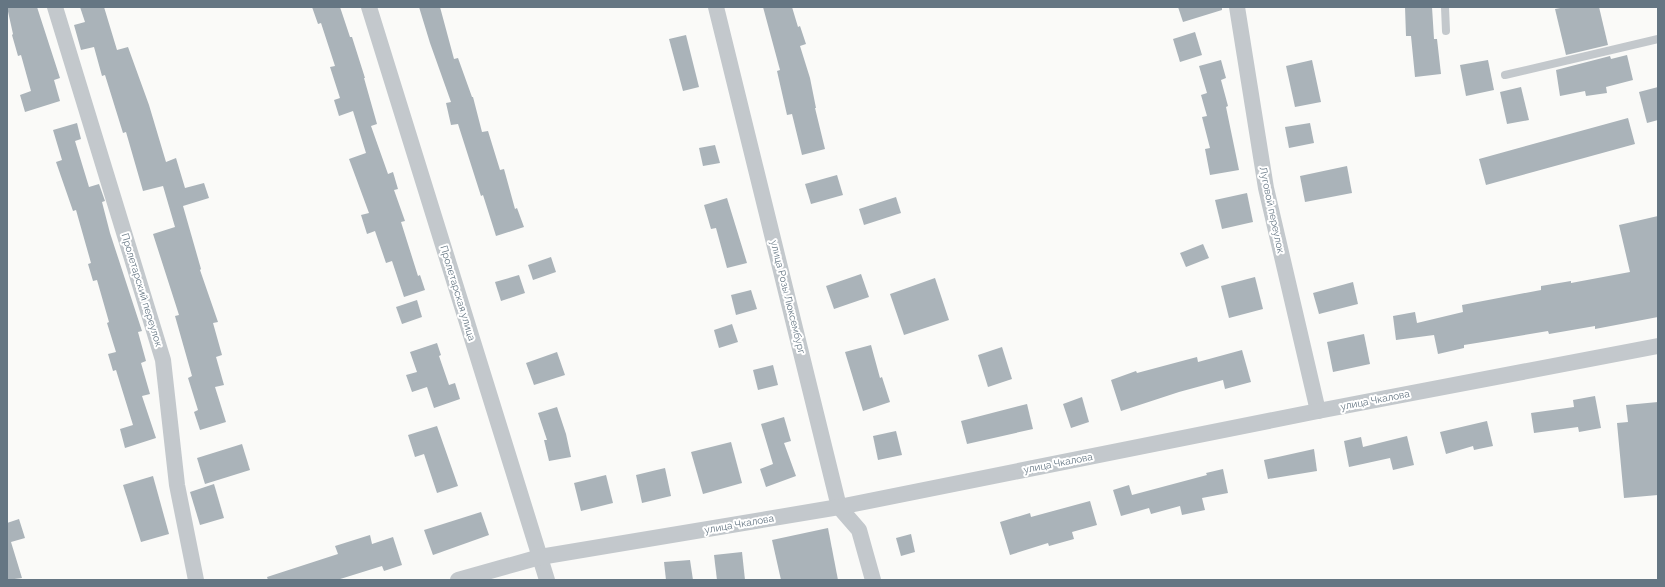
<svg xmlns="http://www.w3.org/2000/svg" width="1665" height="587" font-family="Raleway,sans-serif">
  <style>
    .building { fill: #aab3b9 }
    .lines { fill: none; stroke-linecap: round; stroke-linejoin: round }
    .service { stroke: #c3c8cc; stroke-width: 8 }
    .minor { stroke: #c3c8cc; stroke-width: 16 }
    .labels { text-anchor: middle; dominant-baseline: central; stroke-width: 4; stroke-linejoin: round; paint-order: stroke }
    .street-label { font-size: 10px; fill: #657683; stroke: #fff }
  </style>
  <rect width="100%" height="100%" fill="#fafaf8"/>
  <!-- building -->
  <g class="building">
    <path d="M 7,7 L 37,7 L 60,78 L 54,80 L 60,101 L 25,112 L 20,95 L 31,91 L 21,55 L 18,56 L 12,35 L 13,34 Z"/>
    <path d="M 80,7 L 104,7 L 117,50 L 128,47 L 149,105 L 166,162 L 176,158 L 185,188 L 204,183 L 209,198 L 183,206 L 201,269 L 200,270 L 218,322 L 213,323 L 222,355 L 216,357 L 224,385 L 215,387 L 226,422 L 200,430 L 194,412 L 198,410 L 188,378 L 192,376 L 175,316 L 179,315 L 153,234 L 175,227 L 163,186 L 143,191 L 126,132 L 123,133 L 105,75 L 102,76 L 94,47 L 81,50 L 74,25 L 85,22 Z"/>
    <path d="M 312,7 L 340,7 L 350,37 L 352,37 L 365,78 L 364,78 L 377,124 L 371,126 L 388,174 L 393,172 L 398,189 L 394,190 L 405,221 L 401,222 L 418,276 L 420,275 L 425,290 L 404,297 L 392,261 L 386,263 L 375,231 L 367,234 L 361,215 L 369,213 L 349,159 L 366,153 L 353,111 L 339,116 L 334,100 L 340,98 L 330,67 L 335,66 L 321,23 L 318,24 Z"/>
    <path d="M 419,7 L 440,7 L 454,59 L 458,58 L 472,97 L 473,97 L 482,132 L 488,131 L 500,170 L 504,169 L 515,209 L 517,208 L 524,227 L 496,236 L 483,195 L 481,196 L 458,124 L 451,125 L 446,103 L 451,102 L 430,43 Z"/>
    <path d="M 763,7 L 792,7 L 798,27 L 800,26 L 806,44 L 800,46 L 810,78 L 816,108 L 815,108 L 825,149 L 802,155 L 792,114 L 787,115 L 777,71 L 780,70 Z"/>
    <path d="M 1178,7 L 1222,7 L 1222,10 L 1183,22 Z"/>
    <path d="M 1405,7 L 1432,7 L 1434,39 L 1437,39 L 1441,74 L 1415,77 L 1411,36 L 1406,36 Z"/>
    <path d="M 1566,7 L 1599,7 L 1608,45 L 1566,55 L 1555,9 Z"/>
    <path d="M 1195,32 L 1202,55 L 1180,62 L 1173,39 Z"/>
    <path d="M 686,35 L 699,87 L 683,91 L 669,39 Z"/>
    <path d="M 1627,55 L 1633,80 L 1606,87 L 1607,93 L 1586,96 L 1585,91 L 1560,96 L 1556,70 L 1610,56 L 1611,59 Z"/>
    <path d="M 1221,60 L 1226,78 L 1221,80 L 1228,106 L 1226,107 L 1239,170 L 1210,175 L 1205,149 L 1210,148 L 1202,117 L 1207,116 L 1201,95 L 1207,93 L 1199,66 Z"/>
    <path d="M 1312,60 L 1321,102 L 1295,107 L 1286,66 Z"/>
    <path d="M 1488,60 L 1494,90 L 1466,96 L 1460,65 Z"/>
    <path d="M 1521,87 L 1529,120 L 1507,124 L 1500,92 Z"/>
    <path d="M 1658,87 L 1658,120 L 1647,123 L 1639,92 Z"/>
    <path d="M 1628,118 L 1635,144 L 1486,185 L 1479,159 Z"/>
    <path d="M 77,123 L 81,139 L 75,141 L 89,187 L 99,184 L 105,201 L 102,202 L 110,233 L 142,331 L 138,332 L 146,361 L 141,363 L 150,394 L 142,396 L 156,438 L 125,448 L 120,429 L 133,425 L 116,370 L 113,371 L 108,354 L 116,352 L 107,323 L 109,322 L 97,280 L 93,281 L 88,264 L 91,263 L 76,210 L 73,211 L 56,162 L 62,160 L 53,130 Z"/>
    <path d="M 1310,123 L 1314,143 L 1289,148 L 1285,127 Z"/>
    <path d="M 715,145 L 720,163 L 703,166 L 699,148 Z"/>
    <path d="M 1347,166 L 1352,193 L 1305,202 L 1300,176 Z"/>
    <path d="M 837,175 L 843,195 L 811,204 L 805,184 Z"/>
    <path d="M 1247,193 L 1253,222 L 1222,229 L 1215,200 Z"/>
    <path d="M 896,197 L 901,213 L 864,225 L 859,209 Z"/>
    <path d="M 727,198 L 747,263 L 727,268 L 716,228 L 711,229 L 704,205 Z"/>
    <path d="M 1658,216 L 1658,317 L 1595,329 L 1595,326 L 1549,334 L 1548,331 L 1495,340 L 1464,345 L 1464,348 L 1438,354 L 1434,335 L 1396,340 L 1393,316 L 1415,312 L 1417,323 L 1463,312 L 1462,305 L 1541,290 L 1541,286 L 1571,281 L 1571,283 L 1630,272 L 1619,225 Z"/>
    <path d="M 1203,244 L 1209,258 L 1186,267 L 1180,253 Z"/>
    <path d="M 551,257 L 556,272 L 533,280 L 528,265 Z"/>
    <path d="M 861,274 L 869,297 L 834,309 L 826,286 Z"/>
    <path d="M 519,275 L 525,293 L 501,301 L 495,282 Z"/>
    <path d="M 1255,277 L 1263,309 L 1229,318 L 1221,286 Z"/>
    <path d="M 935,278 L 949,320 L 904,335 L 890,294 Z"/>
    <path d="M 1353,282 L 1358,304 L 1319,314 L 1313,293 Z"/>
    <path d="M 751,290 L 757,309 L 736,315 L 731,295 Z"/>
    <path d="M 417,300 L 422,317 L 402,324 L 396,307 Z"/>
    <path d="M 732,324 L 738,342 L 719,348 L 714,330 Z"/>
    <path d="M 1364,334 L 1370,364 L 1333,372 L 1327,342 Z"/>
    <path d="M 437,343 L 441,355 L 439,356 L 449,385 L 455,383 L 460,399 L 434,408 L 427,387 L 412,392 L 406,375 L 417,372 L 410,352 Z"/>
    <path d="M 871,345 L 880,378 L 882,377 L 890,402 L 863,411 L 845,352 Z"/>
    <path d="M 1002,347 L 1012,379 L 988,387 L 978,355 Z"/>
    <path d="M 1242,350 L 1251,382 L 1225,389 L 1223,380 L 1179,392 L 1121,411 L 1111,380 L 1136,371 L 1137,373 L 1197,357 L 1198,362 Z"/>
    <path d="M 557,352 L 565,375 L 534,385 L 526,363 Z"/>
    <path d="M 773,365 L 778,385 L 758,390 L 753,370 Z"/>
    <path d="M 1595,396 L 1601,428 L 1579,432 L 1578,427 L 1534,433 L 1531,413 L 1574,407 L 1573,400 Z"/>
    <path d="M 1082,397 L 1089,422 L 1071,428 L 1063,404 Z"/>
    <path d="M 1658,402 L 1658,495 L 1624,498 L 1617,423 L 1628,422 L 1626,405 Z"/>
    <path d="M 1027,404 L 1033,429 L 967,444 L 961,421 Z"/>
    <path d="M 557,407 L 566,434 L 571,457 L 549,461 L 544,440 L 547,440 L 538,413 Z"/>
    <path d="M 784,417 L 791,441 L 784,443 L 796,476 L 766,487 L 760,469 L 773,464 L 761,424 Z"/>
    <path d="M 1487,421 L 1493,446 L 1474,450 L 1473,446 L 1446,454 L 1440,432 Z"/>
    <path d="M 437,426 L 458,486 L 437,493 L 424,454 L 415,457 L 408,435 Z"/>
    <path d="M 896,431 L 902,455 L 878,460 L 873,436 Z"/>
    <path d="M 1407,436 L 1414,465 L 1393,470 L 1390,458 L 1349,467 L 1344,441 L 1361,437 L 1363,447 Z"/>
    <path d="M 731,442 L 742,483 L 703,494 L 691,452 Z"/>
    <path d="M 242,444 L 250,470 L 205,484 L 197,458 Z"/>
    <path d="M 1314,449 L 1317,471 L 1268,479 L 1264,460 Z"/>
    <path d="M 665,468 L 671,496 L 642,503 L 636,475 Z"/>
    <path d="M 1223,469 L 1228,493 L 1202,498 L 1205,510 L 1182,515 L 1180,506 L 1151,514 L 1149,508 L 1121,516 L 1113,490 L 1129,485 L 1132,495 L 1207,475 L 1206,473 Z"/>
    <path d="M 606,475 L 613,503 L 581,511 L 574,483 Z"/>
    <path d="M 153,476 L 169,534 L 141,542 L 123,485 Z"/>
    <path d="M 214,484 L 224,518 L 200,525 L 190,492 Z"/>
    <path d="M 1090,501 L 1097,525 L 1072,532 L 1074,539 L 1049,546 L 1048,543 L 1010,555 L 1000,522 L 1030,513 L 1031,517 Z"/>
    <path d="M 481,512 L 489,535 L 433,555 L 424,530 Z"/>
    <path d="M 19,519 L 25,538 L 11,542 L 22,578 L 7,580 L 7,523 Z"/>
    <path d="M 828,528 L 838,580 L 781,580 L 772,540 Z"/>
    <path d="M 911,534 L 915,552 L 901,556 L 896,538 Z"/>
    <path d="M 370,535 L 372,544 L 393,537 L 402,565 L 384,571 L 382,566 L 337,580 L 268,580 L 267,577 L 338,554 L 335,546 Z"/>
    <path d="M 742,552 L 745,580 L 717,580 L 714,555 Z"/>
    <path d="M 690,560 L 693,580 L 666,580 L 664,562 Z"/>
  </g>
  <g class="lines">
    <!-- service -->
    <g class="service">
      <path d="M 1445,7 L 1446,31"/>
      <path d="M 1505,75 L 1658,39"/>
    </g>
    <!-- minor -->
    <g class="minor">
      <path d="M 55,7 L 163,360 L 177,485 L 196,580"/>
      <path d="M 369,7 L 547,580"/>
      <path d="M 716,7 L 839,507 L 859,530 L 873,580"/>
      <path d="M 1237,7 L 1266,188 L 1318,411"/>
      <path d="M 458,580 L 540,557 L 839,507 L 1318,411 L 1658,346"/>
    </g>
  </g>
  <g class="labels">
    <!-- street labels -->
    <g class="street-label">
      <text transform="translate(1272 210) rotate(78)">Луговой переулок</text>
      <text transform="translate(142 290) rotate(73)">Пролетарский переулок</text>
      <text transform="translate(458 293) rotate(73)">Пролетарская улица</text>
      <text transform="translate(788 297) rotate(76)">улица Розы Люксембург</text>
      <text transform="translate(1375 400) rotate(-11)">улица Чкалова</text>
      <text transform="translate(1058 463) rotate(-11)">улица Чкалова</text>
      <text transform="translate(739 524) rotate(-10)">улица Чкалова</text>
    </g>
  </g>
  <!-- border -->
  <rect width="1665" height="587" fill="none" stroke="#657683" stroke-width="16"/>
</svg>
